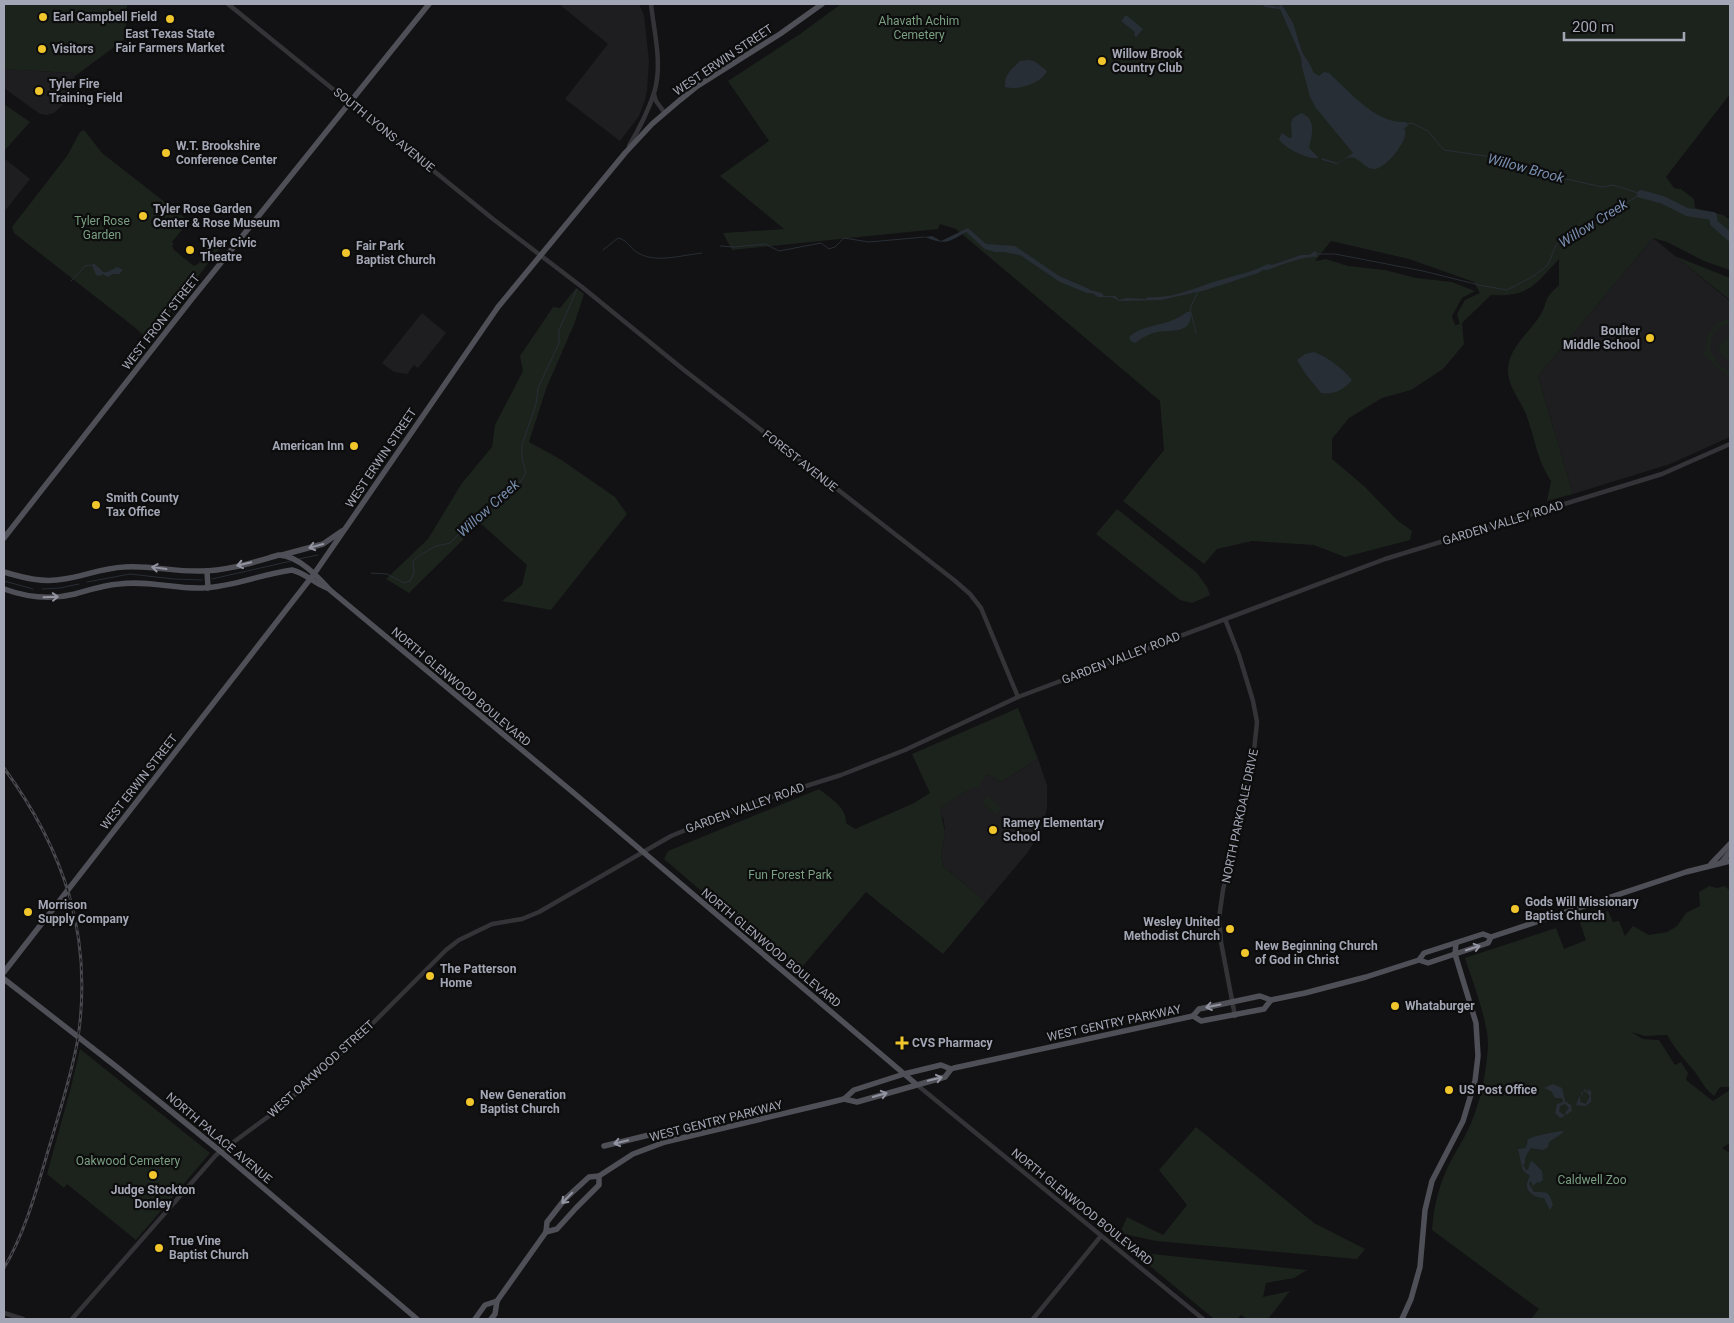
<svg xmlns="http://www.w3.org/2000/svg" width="1734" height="1323" font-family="Roboto,sans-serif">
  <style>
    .built { fill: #1e1d20 }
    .green { fill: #1c231d; fill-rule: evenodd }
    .water { fill: #282e36 }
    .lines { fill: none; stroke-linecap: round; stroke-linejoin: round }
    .stream { stroke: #282e36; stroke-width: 1 }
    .river { stroke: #282e36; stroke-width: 8 }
    .minor { stroke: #333338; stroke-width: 4.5 }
    .major { stroke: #4f4f57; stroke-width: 5.5 }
    .rail-casing { stroke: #48484f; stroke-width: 3 }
    .rail { stroke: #0d0d0e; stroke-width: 1; stroke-dasharray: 4; stroke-linecap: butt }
    .oneway { stroke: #9295a1 }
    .poi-dot { fill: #f0c62c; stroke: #0d0d0e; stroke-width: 2 }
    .labels { text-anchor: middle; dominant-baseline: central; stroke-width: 4.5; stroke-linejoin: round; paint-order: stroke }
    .poi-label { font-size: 12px; font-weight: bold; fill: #a3a6b4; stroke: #0d0d0e; text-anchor: start }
    .park-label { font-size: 12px; fill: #7a9f81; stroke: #0d0d0e }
    .street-label { font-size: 12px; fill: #a3a6b4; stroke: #0d0d0e }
    .water-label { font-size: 14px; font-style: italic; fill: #798faf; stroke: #0d0d0e }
  </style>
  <rect width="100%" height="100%" fill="#121113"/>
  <!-- built -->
  <g class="built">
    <path d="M 559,4 L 639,4 L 644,15 L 649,61 L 647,90 L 645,100 L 639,116 L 620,141 L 565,99 L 608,44 Z"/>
    <path d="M 4,69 L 73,73 L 75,76 L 68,100 L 54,113 L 47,115 L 40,114 L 4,88 Z"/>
    <path d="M 4,158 L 30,179 L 4,212 Z"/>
    <path d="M 1653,238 L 1730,301 L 1730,437 L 1670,464 L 1573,494 L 1538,376 Z"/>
    <path d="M 422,313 L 446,333 L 418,368 L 414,365 L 407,374 L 394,372 L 382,363 Z"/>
    <path d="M 1038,759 L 1047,785 L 1047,808 L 1043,827 L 1028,852 L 986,902 L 943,866 L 941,855 L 945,832 L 944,821 L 939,808 L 965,792 L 978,785 L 988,774 L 1001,782 Z"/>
  </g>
  <!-- green -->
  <g class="green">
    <path d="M 4,4 L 127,4 L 125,39 L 75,76 L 73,73 L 4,69 Z"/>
    <path d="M 841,4 L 1730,4 L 1730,94 L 1666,177 L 1674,188 L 1681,189 L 1694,199 L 1695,208 L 1723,215 L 1730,220 L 1730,270 L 1704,261 L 1667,242 L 1653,238 L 1538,376 L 1573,494 L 1547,501 L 1551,481 C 1537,459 1536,443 1528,420 C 1523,402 1508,389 1508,370 C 1508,348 1531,331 1541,314 C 1544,309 1545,304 1547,299 C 1549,294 1555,289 1559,285 L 1559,259 C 1535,285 1529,297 1491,295 L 1462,323 L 1464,344 L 1443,369 L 1411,390 L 1382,398 L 1349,418 L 1332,439 L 1332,459 L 1364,486 L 1397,520 L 1412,531 L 1410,540 L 1345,557 L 1314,545 L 1252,541 L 1217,549 L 1204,564 L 1123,501 L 1164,450 L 1160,401 L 956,229 L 940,224 L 938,229 L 732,250 L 723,233 L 784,229 L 720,176 L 769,141 L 728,81 L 800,34 ZM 1331,241 L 1409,259 L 1474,282 L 1480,293 L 1465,300 L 1457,314 L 1460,324 L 1455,325 L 1452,316 L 1462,298 L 1475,291 L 1452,282 L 1416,278 L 1385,270 L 1348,266 L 1326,259 L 1315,261 Z"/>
    <path d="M 4,104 L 30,122 L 4,151 Z"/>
    <path d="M 84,130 L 102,153 L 189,221 L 172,242 L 174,244 L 172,246 L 174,250 L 194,266 L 198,264 L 206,254 L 209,256 L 218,244 L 220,248 L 149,340 L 133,326 L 14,233 L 12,227 L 67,156 L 80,132 Z"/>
    <path d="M 1675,256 L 1730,278 L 1730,301 L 1730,300 Z"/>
    <path d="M 576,288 L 584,294 L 575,322 L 546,389 L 529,442 L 560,459 L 615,497 L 627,514 L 551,610 L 502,601 L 522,585 L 527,565 L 480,523 L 409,593 L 386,579 L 428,539 L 462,483 L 492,447 L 495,425 L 523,371 L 520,356 L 553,307 L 560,308 Z"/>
    <path d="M 1730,319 L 1730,323 C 1715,326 1706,341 1713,356 C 1717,363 1724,368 1730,373 L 1730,378 L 1702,354 L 1705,350 L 1707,352 C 1704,335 1713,321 1730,319 Z"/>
    <path d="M 1730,334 L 1730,362 L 1717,350 Z"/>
    <path d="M 1117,509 L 1197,573 L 1207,587 L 1210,595 L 1192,603 L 1180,600 L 1096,534 Z"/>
    <path d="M 1018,708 L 1038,759 L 1001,782 L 988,774 L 979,786 L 965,792 L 940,808 L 945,832 L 941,855 L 943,866 L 986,902 L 943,954 L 866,892 L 797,973 L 664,859 L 668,851 L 819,789 C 830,798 847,807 846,823 L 855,829 L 914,803 L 930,793 L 912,754 Z"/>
    <path d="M 988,796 L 1002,808 L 996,815 L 982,803 Z"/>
    <path d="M 1709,886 L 1717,888 L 1725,886 L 1730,891 L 1730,1087 L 1720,1087 L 1714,1096 C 1703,1087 1702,1081 1694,1071 C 1683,1058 1676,1050 1667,1035 L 1645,1036 L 1631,1032 L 1643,1039 L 1659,1040 L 1675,1065 L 1681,1062 L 1688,1073 L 1686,1080 L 1713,1101 L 1730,1090 L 1730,1143 L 1722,1148 L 1730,1153 L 1730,1319 L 1531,1319 L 1539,1309 L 1432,1230 C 1434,1204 1440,1180 1453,1157 C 1457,1149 1462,1142 1466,1134 C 1480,1106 1486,1076 1488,1046 C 1489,1024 1472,980 1465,958 L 1556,928 L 1564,949 L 1586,940 L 1579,920 L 1608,911 L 1613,922 L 1619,921 L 1625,936 L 1633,926 L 1649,935 L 1667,932 L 1677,926 L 1686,913 L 1700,906 L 1699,892 Z"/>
    <path d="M 80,1049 L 210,1153 L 136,1240 L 67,1184 L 64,1188 L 47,1174 L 70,1091 Z"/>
    <path d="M 1196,1127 L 1314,1223 L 1365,1249 L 1357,1259 L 1156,1241 L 1120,1233 L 1127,1217 L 1163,1235 L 1187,1205 L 1159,1170 Z"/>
    <path d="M 1133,1252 L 1307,1270 L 1294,1278 L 1266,1283 L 1263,1297 L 1290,1291 L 1268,1319 L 1247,1319 L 1241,1315 L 1237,1319 L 1214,1319 Z"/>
  </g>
  <!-- water -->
  <g class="water">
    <path d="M 1262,4 L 1280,7 L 1278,4 L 1282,5 L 1293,23 L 1302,52 L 1314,73 L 1319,76 L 1324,72 L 1329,73 C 1350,92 1376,124 1406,122 L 1408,126 L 1404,128 C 1405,130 1406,133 1405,135 C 1404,145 1385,168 1375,169 C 1363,170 1359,154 1347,158 C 1343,159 1340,163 1337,164 L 1322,160 L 1322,158 L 1338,163 L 1353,153 L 1316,108 L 1310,97 L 1302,67 L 1301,57 L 1280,9 L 1265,7 Z"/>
    <path d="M 1126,15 L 1143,29 L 1136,37 L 1134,35 L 1135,32 L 1121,21 Z"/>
    <path d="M 1028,60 L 1034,61 L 1047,71 C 1042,83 1018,91 1005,87 C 1004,74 1012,69 1020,61 Z"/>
    <path d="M 1301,113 C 1317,119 1312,135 1309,148 L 1318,157 L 1318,158 C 1308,160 1283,147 1279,139 L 1282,133 L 1289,138 L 1292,137 L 1291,123 L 1293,118 Z"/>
    <path d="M 968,228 L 986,244 L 1015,246 L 1059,276 L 1089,289 L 1090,290 L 1102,293 L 1104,296 L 1115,296 L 1119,300 L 1127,298 L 1146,299 L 1148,297 C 1174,299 1196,287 1220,280 C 1237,275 1252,272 1268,264 L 1272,265 L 1278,263 L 1301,255 L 1309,255 L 1316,251 L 1317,257 C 1307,255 1281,265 1267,270 L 1263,270 L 1258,273 L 1206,290 L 1161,300 L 1119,301 L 1112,297 L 1098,297 L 1092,293 L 1087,293 L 1060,282 L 1020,255 L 1004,252 L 995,252 L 985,249 L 966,232 C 947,243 946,245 925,237 L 932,236 L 941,241 Z"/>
    <path d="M 93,263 C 107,273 100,276 117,267 L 123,270 L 119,274 L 113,274 L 107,277 L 103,274 L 99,276 L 96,275 L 92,265 Z"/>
    <path d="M 1187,312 L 1191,312 C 1192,337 1168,328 1153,333 C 1147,335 1140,339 1135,343 L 1131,341 L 1129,337 C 1141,326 1159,326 1173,320 C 1178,318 1183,315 1187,312 Z"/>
    <path d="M 1314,352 C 1328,357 1342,368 1352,380 C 1343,390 1334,395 1321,393 L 1305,373 L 1297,360 L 1305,354 Z"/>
    <path d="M 1553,1084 L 1562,1088 L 1565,1101 L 1571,1105 L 1572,1111 L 1566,1115 L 1565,1113 L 1569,1108 L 1565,1104 L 1560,1106 L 1559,1111 L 1565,1116 L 1560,1118 L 1555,1113 L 1557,1104 L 1563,1102 L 1562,1098 L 1555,1098 L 1551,1091 L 1544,1088 Z"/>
    <path d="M 1585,1089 L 1588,1092 L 1589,1091 L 1587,1089 L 1588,1089 L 1591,1091 L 1591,1102 L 1585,1106 L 1576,1105 L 1580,1095 L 1580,1102 L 1586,1104 L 1590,1096 L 1586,1092 L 1583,1091 L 1582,1096 L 1581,1093 Z"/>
    <path d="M 1561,1131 L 1564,1132 L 1549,1142 L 1548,1147 L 1543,1150 L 1531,1148 C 1527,1154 1525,1155 1525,1163 L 1523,1165 L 1526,1170 L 1528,1170 L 1530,1163 L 1532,1161 L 1542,1171 L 1543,1180 L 1539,1183 L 1537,1182 L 1533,1186 L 1531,1181 L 1529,1184 L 1534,1192 C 1547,1192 1549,1191 1553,1205 L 1550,1210 L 1544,1198 C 1537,1198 1526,1193 1527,1184 C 1527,1181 1529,1179 1530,1176 C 1528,1174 1525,1173 1523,1170 C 1521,1167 1520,1154 1518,1149 L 1526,1148 L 1528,1139 C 1538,1135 1550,1133 1561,1131 Z"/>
  </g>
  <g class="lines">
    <!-- stream -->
    <g class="stream">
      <path d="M 1306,59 L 1312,69"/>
      <path d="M 1406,124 L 1412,123 L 1428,131 L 1444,150 L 1499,158 L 1535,172 L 1602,187 L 1613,185 L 1641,194"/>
      <path d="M 720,246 L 734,247 L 765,244 L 779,251 L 821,243 L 829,249 L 835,247 L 844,238 L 869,242 L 925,237"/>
      <path d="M 603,250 L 618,238 C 630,241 629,249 640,254 C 657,263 683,255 702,253"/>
      <path d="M 1316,254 L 1335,254 L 1423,271 L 1479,285 L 1507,290 L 1532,277 L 1548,265 L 1556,245 L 1641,194"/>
      <path d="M 71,281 L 85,266 L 92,265"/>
      <path d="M 1196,333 L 1190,309 L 1198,291"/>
      <path d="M 299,559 L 318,555"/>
      <path d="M 371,573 L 387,574 L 404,583 L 410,581 L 414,573 L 413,561 L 420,555 L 436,546 L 450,543 L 482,511 L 520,482 L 526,473 L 522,458 L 522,445 L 536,404 L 538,388 L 559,343 L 559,330 L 577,289"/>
      <path d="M 212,579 L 291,561"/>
      <path d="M 4,581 L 33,589"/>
      <path d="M 87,582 L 130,574 L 174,579 L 202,580"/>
      <path d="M 42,589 L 60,588 L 79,584"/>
    </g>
    <!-- river -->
    <path class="river" d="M 1641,194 L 1663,200 L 1687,212 L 1713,216 L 1714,223 L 1730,237"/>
    <!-- minor -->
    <g class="minor">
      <path d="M 228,4 L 493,219 L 582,287 L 684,370 L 954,580 L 970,594 L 981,608 L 1018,697"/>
      <path d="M 654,94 L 656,101 L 664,112"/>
      <path d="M 629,146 C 639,129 648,112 654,93 C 663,65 654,32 651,4"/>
      <path d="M 1225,619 L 1239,655 L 1253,701 L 1257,722 L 1254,751 L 1223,890 L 1219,918 L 1221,942 L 1235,1016"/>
      <path d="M 916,1084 L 1203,1319"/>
      <path d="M 4,1313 L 23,1319"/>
      <path d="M 72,1319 L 216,1155 L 269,1116 L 311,1081 L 363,1033 L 446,950 L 459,940 L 492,924 L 522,919 L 539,912 L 671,836 L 755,802 L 841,775 L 905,750 L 1018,697 L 1385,559 L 1662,474 L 1730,444"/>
      <path d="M 1033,1319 L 1101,1236"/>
    </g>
    <!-- major -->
    <g class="major">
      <path d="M 4,538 L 191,300 L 429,4"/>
      <path d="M 282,555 L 323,544 L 342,531"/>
      <path d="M 207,571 L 208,588"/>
      <path d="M 4,572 C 24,578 43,583 64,579 C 84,576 103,568 124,567 C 150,565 175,572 201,571 C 227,571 254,562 279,555 C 299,556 318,577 330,590 L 575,794 L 916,1084"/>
      <path d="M 4,589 C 26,597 51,600 75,594 C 89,590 104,585 119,584 C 147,580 174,589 202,588 C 233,587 261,574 292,570 C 305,573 314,583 327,588"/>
      <path d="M 1721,863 L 1730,852"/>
      <path d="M 1711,864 L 1730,844"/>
      <path d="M 1419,960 L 1428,963 L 1488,943 L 1491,937"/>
      <path d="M 4,972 L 314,574 L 498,307 L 625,153 L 652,124 L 680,100 L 696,87 L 780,34 L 822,4"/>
      <path d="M 4,979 L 118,1068 L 220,1151 L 417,1319"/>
      <path d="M 1193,1016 L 1201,1021 L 1264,1009 L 1271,1000"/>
      <path d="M 844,1099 L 857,1102 L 945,1077 L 951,1069"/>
      <path d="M 604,1146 L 649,1135 L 670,1140"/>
      <path d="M 546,1232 L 557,1229 L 576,1208 L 599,1185 L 599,1176"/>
      <path d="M 475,1319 L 485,1305 L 497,1301"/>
      <path d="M 491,1319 L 495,1314 L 497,1301 L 546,1232 L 547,1222 L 565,1199 L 589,1177 L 599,1176 L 633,1154 L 665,1142 L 828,1103 L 844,1099 L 854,1090 L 904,1074 L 941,1065 L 951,1069 L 954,1068 L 1193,1016 L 1199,1009 L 1260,996 L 1271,1000 L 1305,993 L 1366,977 L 1419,960 L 1424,953 L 1483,934 L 1491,937 L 1686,872 L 1730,861"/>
      <path d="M 1402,1319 L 1411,1299 L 1420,1267 L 1425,1210 L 1432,1181 L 1463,1121 L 1475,1081 L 1478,1056 L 1476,1023 L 1455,954 L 1456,943"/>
    </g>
    <defs>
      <path id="rail" d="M 4,768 C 64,850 93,935 78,1038 C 72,1073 61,1107 51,1141 C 38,1184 27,1229 4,1268"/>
    </defs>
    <!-- rail casing -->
    <use href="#rail" class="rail-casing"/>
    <!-- rail -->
    <use href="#rail" class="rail"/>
  </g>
  <!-- one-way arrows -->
  <defs><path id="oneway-shaft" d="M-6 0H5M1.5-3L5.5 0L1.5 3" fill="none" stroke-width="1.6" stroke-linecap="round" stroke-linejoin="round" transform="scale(1.25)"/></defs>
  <g class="oneway">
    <use href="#oneway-shaft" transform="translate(316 546) rotate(165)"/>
    <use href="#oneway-shaft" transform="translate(244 564) rotate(167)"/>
    <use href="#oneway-shaft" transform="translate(159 568) rotate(-172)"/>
    <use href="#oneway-shaft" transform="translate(51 597) rotate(-2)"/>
    <use href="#oneway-shaft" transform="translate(1473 948) rotate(-18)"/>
    <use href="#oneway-shaft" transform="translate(1213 1006) rotate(169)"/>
    <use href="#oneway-shaft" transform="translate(935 1079) rotate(-14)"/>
    <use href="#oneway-shaft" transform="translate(880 1095) rotate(-16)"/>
    <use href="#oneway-shaft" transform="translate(621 1142) rotate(166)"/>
    <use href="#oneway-shaft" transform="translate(567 1198) rotate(134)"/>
  </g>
  <!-- markers -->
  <g class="poi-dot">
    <circle cx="43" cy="17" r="5"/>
    <circle cx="170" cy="19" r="5"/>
    <circle cx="42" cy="49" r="5"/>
    <circle cx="1102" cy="61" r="5"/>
    <circle cx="39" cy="91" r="5"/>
    <circle cx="166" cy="153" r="5"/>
    <circle cx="143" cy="216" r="5"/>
    <circle cx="190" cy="250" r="5"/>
    <circle cx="346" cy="253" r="5"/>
    <circle cx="1650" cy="338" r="5"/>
    <circle cx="354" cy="446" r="5"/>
    <circle cx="96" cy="505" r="5"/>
    <circle cx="993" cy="830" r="5"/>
    <circle cx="1515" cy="909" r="5"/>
    <circle cx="28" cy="912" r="5"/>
    <circle cx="1230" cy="929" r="5"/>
    <circle cx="1245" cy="953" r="5"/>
    <circle cx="430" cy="976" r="5"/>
    <circle cx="1395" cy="1006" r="5"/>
    <path d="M899.5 1035.5h5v5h5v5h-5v5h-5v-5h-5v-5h5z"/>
    <circle cx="1449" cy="1090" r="5"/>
    <circle cx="470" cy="1102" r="5"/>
    <circle cx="153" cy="1175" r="5"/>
    <circle cx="159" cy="1248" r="5"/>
  </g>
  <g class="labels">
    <!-- poi labels -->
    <g class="poi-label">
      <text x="53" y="17">Earl Campbell Field</text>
      <text x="170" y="34" text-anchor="middle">East Texas State<tspan x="170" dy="14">Fair Farmers Market</tspan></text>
      <text x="52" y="49">Visitors</text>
      <text x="1112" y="54">Willow Brook<tspan x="1112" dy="14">Country Club</tspan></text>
      <text x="49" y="84">Tyler Fire<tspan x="49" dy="14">Training Field</tspan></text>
      <text x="176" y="146">W.T. Brookshire<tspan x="176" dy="14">Conference Center</tspan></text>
      <text x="153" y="209">Tyler Rose Garden<tspan x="153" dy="14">Center &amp; Rose Museum</tspan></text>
      <text x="200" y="243">Tyler Civic<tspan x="200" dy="14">Theatre</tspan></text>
      <text x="356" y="246">Fair Park<tspan x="356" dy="14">Baptist Church</tspan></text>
      <text x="1640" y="331" text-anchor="end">Boulter<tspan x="1640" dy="14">Middle School</tspan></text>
      <text x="344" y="446" text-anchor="end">American Inn</text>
      <text x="106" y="498">Smith County<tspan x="106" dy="14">Tax Office</tspan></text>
      <text x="1003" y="823">Ramey Elementary<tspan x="1003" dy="14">School</tspan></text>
      <text x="1525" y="902">Gods Will Missionary<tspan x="1525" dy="14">Baptist Church</tspan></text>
      <text x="38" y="905">Morrison<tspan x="38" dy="14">Supply Company</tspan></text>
      <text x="1220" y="922" text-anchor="end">Wesley United<tspan x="1220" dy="14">Methodist Church</tspan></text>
      <text x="1255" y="946">New Beginning Church<tspan x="1255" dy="14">of God in Christ</tspan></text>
      <text x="440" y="969">The Patterson<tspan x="440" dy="14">Home</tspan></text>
      <text x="1405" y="1006">Whataburger</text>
      <text x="912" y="1043">CVS Pharmacy</text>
      <text x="1459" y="1090">US Post Office</text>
      <text x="480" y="1095">New Generation<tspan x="480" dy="14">Baptist Church</tspan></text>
      <text x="153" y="1190" text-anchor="middle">Judge Stockton<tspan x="153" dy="14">Donley</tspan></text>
      <text x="169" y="1241">True Vine<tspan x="169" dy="14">Baptist Church</tspan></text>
    </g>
    <!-- park labels -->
    <g class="park-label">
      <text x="919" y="21">Ahavath Achim<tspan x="919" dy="14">Cemetery</tspan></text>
      <text x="102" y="221">Tyler Rose<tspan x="102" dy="14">Garden</tspan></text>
      <text x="790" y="875">Fun Forest Park</text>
      <text x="128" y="1161">Oakwood Cemetery</text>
      <text x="1592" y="1180">Caldwell Zoo</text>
    </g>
    <!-- street labels -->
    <g class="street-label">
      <text transform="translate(723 60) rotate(-34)">WEST ERWIN STREET</text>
      <text transform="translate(384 130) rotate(39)">SOUTH LYONS AVENUE</text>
      <text transform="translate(161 322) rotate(-52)">WEST FRONT STREET</text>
      <text transform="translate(381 458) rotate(-56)">WEST ERWIN STREET</text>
      <text transform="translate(800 461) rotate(38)">FOREST AVENUE</text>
      <text transform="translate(1503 523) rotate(-17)">GARDEN VALLEY ROAD</text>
      <text transform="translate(1121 658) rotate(-21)">GARDEN VALLEY ROAD</text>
      <text transform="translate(461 687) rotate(40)">NORTH GLENWOOD BOULEVARD</text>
      <text transform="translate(139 782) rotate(-52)">WEST ERWIN STREET</text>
      <text transform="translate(745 808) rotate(-20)">GARDEN VALLEY ROAD</text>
      <text transform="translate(1240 816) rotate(-78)">NORTH PARKDALE DRIVE</text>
      <text transform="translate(771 948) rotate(40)">NORTH GLENWOOD BOULEVARD</text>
      <text transform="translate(1114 1023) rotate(-12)">WEST GENTRY PARKWAY</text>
      <text transform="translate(321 1069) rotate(-42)">WEST OAKWOOD STREET</text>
      <text transform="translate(716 1121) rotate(-14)">WEST GENTRY PARKWAY</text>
      <text transform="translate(219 1138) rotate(40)">NORTH PALACE AVENUE</text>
      <text transform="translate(1082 1207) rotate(39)">NORTH GLENWOOD BOULEVARD</text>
    </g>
    <!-- water labels -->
    <g class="water-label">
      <text transform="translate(1526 168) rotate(15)">Willow Brook</text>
      <text transform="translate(1593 223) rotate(-32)">Willow Creek</text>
      <text transform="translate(488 508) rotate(-42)">Willow Creek</text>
    </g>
  </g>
  <!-- border -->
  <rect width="1734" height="1323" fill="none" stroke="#a3a6b4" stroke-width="10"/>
  <!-- scale -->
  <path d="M1564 32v8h120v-8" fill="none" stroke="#a3a6b4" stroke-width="2.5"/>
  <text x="1572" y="32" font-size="15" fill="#a3a6b4" stroke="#0d0d0e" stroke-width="4" paint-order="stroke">200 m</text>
</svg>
